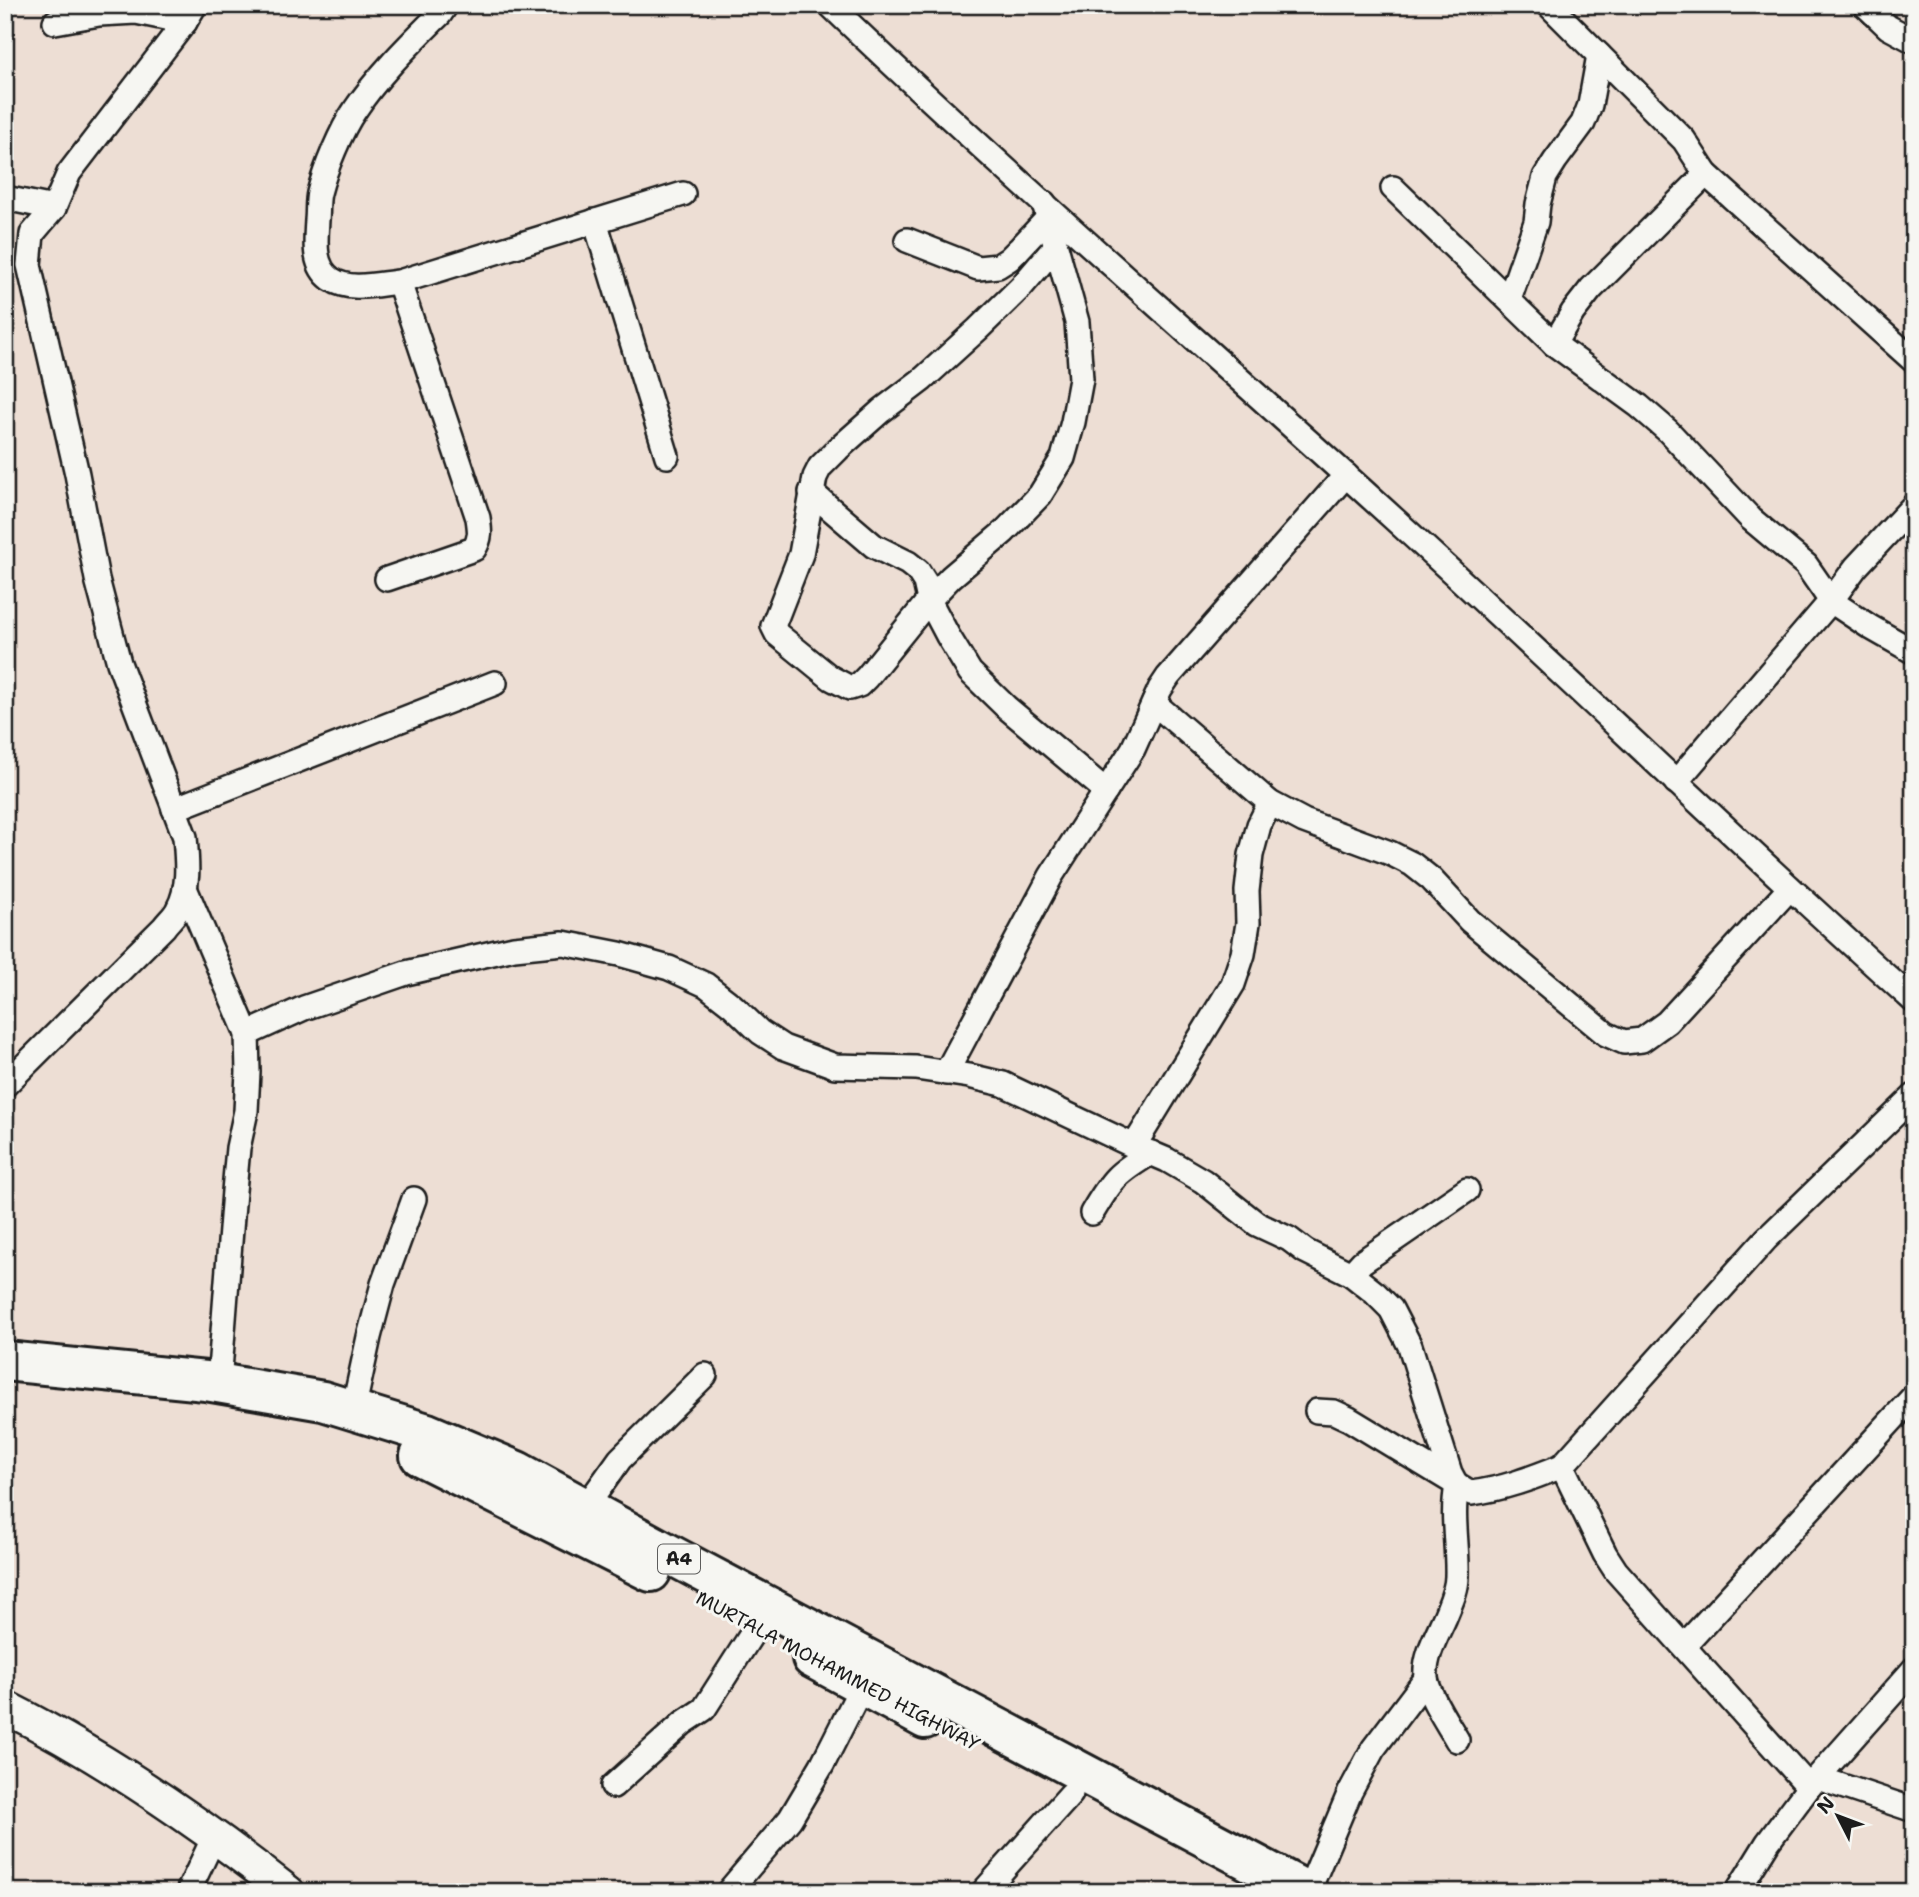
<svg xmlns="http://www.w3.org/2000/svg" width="1919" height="1897" font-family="'Shantell Sans',sans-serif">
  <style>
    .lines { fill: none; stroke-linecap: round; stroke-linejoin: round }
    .street-casing { stroke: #1c1c1c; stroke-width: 28 }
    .secondary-casing { stroke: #1c1c1c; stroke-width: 37 }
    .highway-casing { stroke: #1c1c1c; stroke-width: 44 }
    .street { stroke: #f6f6f2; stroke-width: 23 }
    .secondary { stroke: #f6f6f2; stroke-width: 32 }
    .highway { stroke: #f6f6f2; stroke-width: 38 }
    .labels { text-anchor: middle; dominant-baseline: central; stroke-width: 6; stroke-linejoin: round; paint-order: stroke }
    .shield { fill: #f6f6f2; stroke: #5d5d5c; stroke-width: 2 }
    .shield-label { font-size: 18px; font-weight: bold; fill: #1c1c1c }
    .street-label { font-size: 19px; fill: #1c1c1c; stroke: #f6f6f2 }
  </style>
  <rect width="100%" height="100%" fill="#edded4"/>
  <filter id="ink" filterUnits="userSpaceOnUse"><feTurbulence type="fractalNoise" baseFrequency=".0143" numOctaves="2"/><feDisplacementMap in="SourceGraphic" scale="14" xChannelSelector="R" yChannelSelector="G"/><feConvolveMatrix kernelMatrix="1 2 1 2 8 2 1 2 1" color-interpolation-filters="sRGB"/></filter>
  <g filter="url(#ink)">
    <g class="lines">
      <defs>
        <g id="street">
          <path d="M 446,5 L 440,14 C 410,44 379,74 355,110 C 341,130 325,169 319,193 C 317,201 318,211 317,220 C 316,240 312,265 331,279 C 350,292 378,284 399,282 L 683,194"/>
          <path d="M 830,5 C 1013,181 1206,347 1393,518 C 1568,677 1738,843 1914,1001"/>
          <path d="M 1549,5 L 1684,140 L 1706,174 L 1914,361"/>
          <path d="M 1865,5 L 1888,27 L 1914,41"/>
          <path d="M 55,22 L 99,14 L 136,12 L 185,22"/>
          <path d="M 1393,188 L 1554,344 L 1639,406 L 1668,431 L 1751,519 L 1806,565 L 1831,601 L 1870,627 L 1914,652"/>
          <path d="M 5,198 L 54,208"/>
          <path d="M 1044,203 L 1077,322 L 1081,379 L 1073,422 L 1063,458 L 1040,495 L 1004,532 L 951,577 L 929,600 L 867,677 L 859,685 L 850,688 L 831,678 L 777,634 L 773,626 L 801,554 L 815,477 L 820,467 L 838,449 L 881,411 L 923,379 L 978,329 L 1021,287 L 1056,246"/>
          <path d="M 595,221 L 667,456"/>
          <path d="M 907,240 L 978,268 L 998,266 L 1009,259 L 1019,249 L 1048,218"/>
          <path d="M 1509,300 L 1536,222 L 1538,204 L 1545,177 L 1555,161 L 1583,123 L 1590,105 L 1599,55"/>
          <path d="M 1554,344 L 1573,312 L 1591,289 L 1706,174"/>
          <path d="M 811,492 L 874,546 L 908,563 L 918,571 L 925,582 L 929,600 L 948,636 L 970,672 L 1006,707 L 1106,791"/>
          <path d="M 387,579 L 474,549 C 481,538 480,531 478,518 L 399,282"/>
          <path d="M 1154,703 L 1270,803 L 1304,821 L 1390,853 L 1412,864 L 1431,879 L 1470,921 L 1606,1034 L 1624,1042 L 1642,1040 L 1667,1022 L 1790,888"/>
          <path d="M 1676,782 L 1831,601 L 1856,567 L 1914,505"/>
          <path d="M 174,809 L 495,683"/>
          <path d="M 185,888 L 247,1034 L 248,1072 L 246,1111 L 238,1148 L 234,1191 L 219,1383"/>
          <path d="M 247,1034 L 304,1008 L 406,973 L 514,948 L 563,943 L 619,954 L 669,968 L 706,985 L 733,1006 L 760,1032 L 783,1047 L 835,1066 L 916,1068 L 969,1076 L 1003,1084 L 1134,1146 L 1167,1160 L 1203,1181 L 1257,1224 L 1289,1239 L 1305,1251 L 1351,1274"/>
          <path d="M 946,1073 L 1051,876 L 1133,749 L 1160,689 L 1168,677 L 1346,475"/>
          <path d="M 5,1085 L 164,927 C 168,921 175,916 178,909 C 190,887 187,861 185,837 L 119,663 L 97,579 L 77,474 L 29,265 L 32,234 L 54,208 L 69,173 L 185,22 L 195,5"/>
          <path d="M 1134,1146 L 1233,984 L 1243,954 L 1248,923 L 1247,891 L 1251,855 L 1259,825 L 1270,803"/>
          <path d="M 1092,1213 C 1112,1179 1117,1173 1151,1153"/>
          <path d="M 353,1411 L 369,1337 L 383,1284 L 414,1199"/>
          <path d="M 1317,1411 L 1334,1412 L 1349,1419 L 1471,1493 C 1503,1489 1532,1478 1562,1466 L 1766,1239 L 1914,1096"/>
          <path d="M 1562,1466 L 1605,1554 L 1616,1571 L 1809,1787"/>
          <path d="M 585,1508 L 620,1459 L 705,1375"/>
          <path d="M 1684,1646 L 1914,1396"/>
          <path d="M 1457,1740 C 1448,1724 1428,1695 1426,1678 C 1424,1657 1437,1635 1445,1617 C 1450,1604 1457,1591 1457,1576 C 1458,1545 1451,1516 1457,1486 L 1450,1473 L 1410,1346 L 1391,1309 L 1375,1293 L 1351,1274 L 1362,1262 L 1467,1190"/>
          <path d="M 1818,1778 L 1914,1810"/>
          <path d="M 613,1786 L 683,1723 L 704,1709 L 757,1626"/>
          <path d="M 188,1892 L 214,1837"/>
          <path d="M 728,1892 L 790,1819 L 822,1765 L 862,1686"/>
          <path d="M 983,1892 L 1071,1794"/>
          <path d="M 1308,1892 L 1350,1792 L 1373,1749 L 1426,1679"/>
          <path d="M 1737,1892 L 1768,1842 L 1809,1787 L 1914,1669"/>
        </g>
        <path id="secondary" d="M 5,1707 C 106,1758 199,1822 288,1892"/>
        <g id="highway">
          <path d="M 5,1361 L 206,1381 L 323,1401 L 427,1433 L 517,1471 L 673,1556 L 1308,1892"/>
          <path d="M 420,1456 L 651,1572"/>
          <path d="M 812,1658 L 925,1719"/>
        </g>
      </defs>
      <!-- street casing -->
      <use href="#street" class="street-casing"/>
      <!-- secondary casing -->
      <use href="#secondary" class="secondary-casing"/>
      <!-- highway casing -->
      <use href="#highway" class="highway-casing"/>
      <!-- street -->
      <use href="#street" class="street"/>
      <!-- secondary -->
      <use href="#secondary" class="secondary"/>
      <!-- highway -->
      <use href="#highway" class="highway"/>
    </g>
  </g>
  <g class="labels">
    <!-- shield labels -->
    <rect class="shield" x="658" y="1544.5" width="42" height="29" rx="5"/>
    <g class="shield-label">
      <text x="679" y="1559">A4</text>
    </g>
    <!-- street labels -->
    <g class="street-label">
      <text transform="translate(838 1671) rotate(28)">MURTALA MOHAMMED HIGHWAY</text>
    </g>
  </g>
  <!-- margin -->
  <rect width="1919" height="1897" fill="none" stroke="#f6f6f2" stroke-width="28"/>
  <rect x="14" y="14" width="1891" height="1869" fill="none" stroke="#1c1c1c" stroke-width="2.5" filter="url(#ink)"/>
  <!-- north arrow -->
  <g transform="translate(1838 1816) rotate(312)" stroke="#f6f6f2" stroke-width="5" paint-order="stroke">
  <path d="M0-5L12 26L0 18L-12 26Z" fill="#1c1c1c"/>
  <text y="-10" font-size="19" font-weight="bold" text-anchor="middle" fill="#1c1c1c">N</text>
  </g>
</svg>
